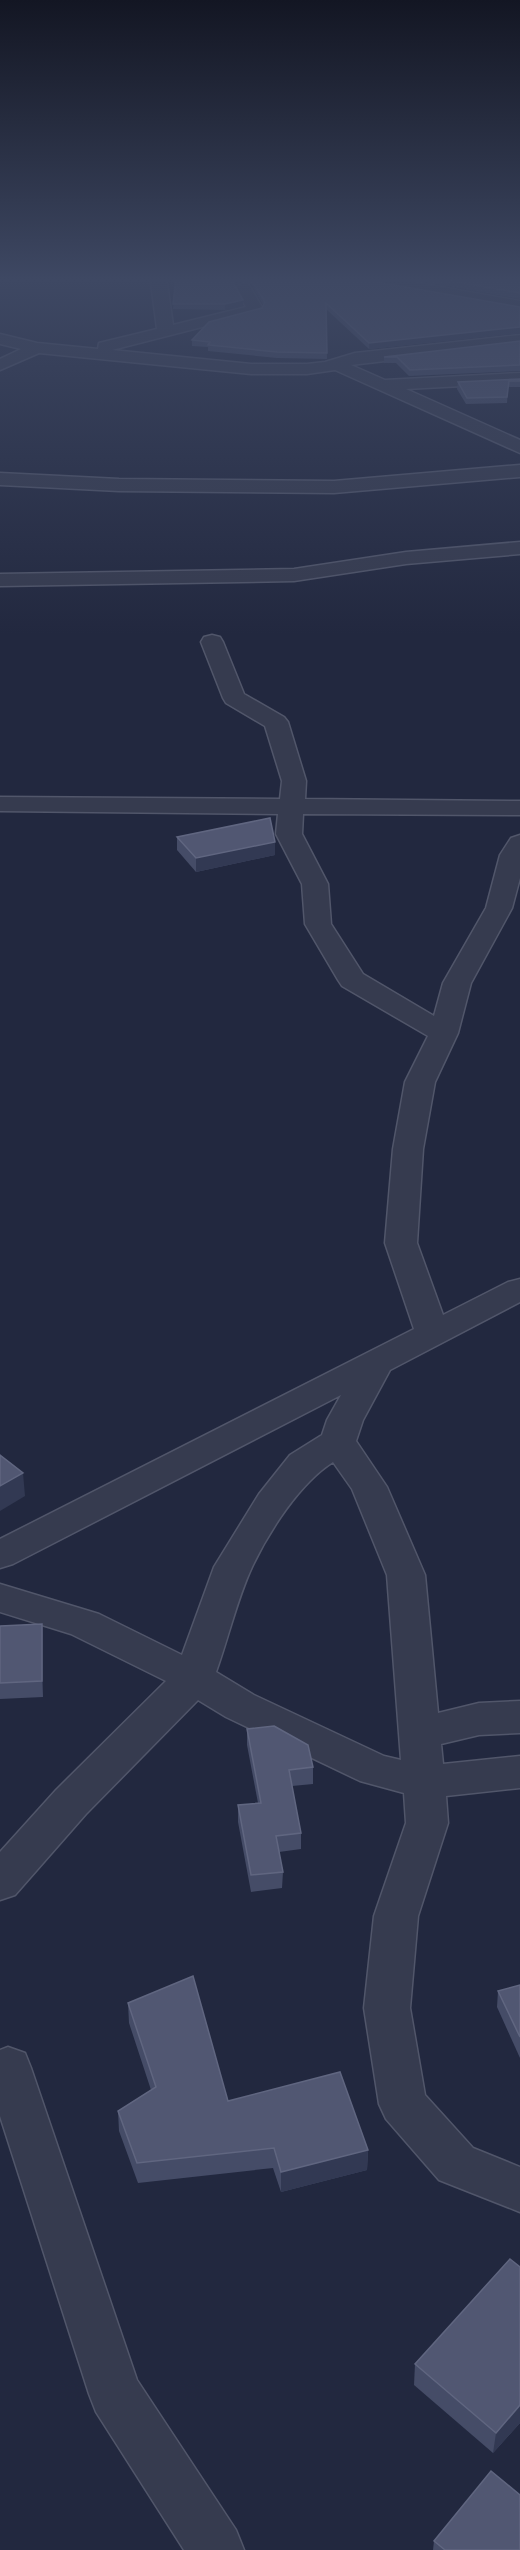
<svg xmlns="http://www.w3.org/2000/svg" width="520" height="2550" font-family="'DejaVu Sans',sans-serif">
  <style>
    .lines { fill: none; stroke-linecap: round; stroke-linejoin: round }
    .minor-casing { stroke: #51566a; stroke-width: 3 }
    .minor { fill: #363b4f; fill-rule: evenodd }
    .wall { fill: #454c67 }
    .shaded-wall { fill: #323953 }
    .building { fill: #515772; stroke: #606680; stroke-width: 1.5 }
  </style>
  <rect width="100%" height="100%" fill="#22283f"/>
  <g class="lines">
    <defs>
      <g id="minor">
        <path d="M 159,278 L 167,283 L 173,325 L 246,307 L 235,288 L 243,283 L 249,285 L 263,309 L 261,312 L 112,350 L 251,364 L 307,364 L 325,362 L 355,353 L 520,335 L 520,345 L 351,365 L 385,380 L 520,373 L 520,383 L 406,389 L 520,440 L 520,453 L 335,370 L 307,374 L 251,374 L 39,353 L 0,370 L 0,359 L 21,349 L 0,344 L 0,334 L 37,343 L 98,349 L 99,343 L 157,329 L 151,283 Z"/>
        <path d="M 357,278 L 391,278 L 520,301 L 520,311 L 365,283 Z"/>
        <path d="M 520,465 L 520,477 L 334,493 L 119,491 L 0,485 L 0,473 L 119,479 L 334,481 Z"/>
        <path d="M 520,542 L 520,554 L 406,564 L 294,581 L 0,586 L 0,574 L 294,569 L 406,552 Z"/>
        <path d="M 212,635 L 220,637 L 223,642 L 244,694 L 284,717 L 288,722 L 306,781 L 305,799 L 520,801 L 520,815 L 303,814 L 302,834 L 328,884 L 331,924 L 363,974 L 434,1016 L 443,983 L 486,908 L 500,855 L 511,838 L 520,835 L 520,878 L 512,908 L 471,983 L 458,1033 L 435,1082 L 423,1149 L 417,1243 L 443,1315 L 508,1282 L 520,1279 L 520,1302 L 390,1370 L 363,1420 L 356,1441 L 387,1487 L 425,1575 L 438,1713 L 479,1703 L 520,1701 L 520,1733 L 479,1735 L 441,1744 L 443,1764 L 520,1756 L 520,1788 L 446,1796 L 448,1823 L 418,1916 L 410,2008 L 425,2095 L 473,2148 L 520,2167 L 520,2212 L 439,2180 L 386,2119 L 379,2104 L 364,2008 L 374,1916 L 406,1823 L 404,1793 L 360,1781 L 226,1717 L 198,1700 L 86,1814 L 15,1895 L 0,1900 L 0,1852 L 56,1790 L 166,1681 L 71,1634 L 0,1612 L 0,1584 L 99,1614 L 182,1655 L 214,1567 L 259,1494 L 290,1455 L 322,1435 L 327,1420 L 341,1395 L 13,1564 L 0,1568 L 0,1539 L 414,1329 L 385,1243 L 393,1149 L 405,1082 L 428,1036 L 342,986 L 338,980 L 305,924 L 302,884 L 276,834 L 278,814 L 0,811 L 0,797 L 280,799 L 282,781 L 265,726 L 226,703 L 223,698 L 201,642 L 204,637 ZM 333,1462 L 352,1489 L 387,1575 L 401,1760 L 384,1756 L 254,1695 L 216,1672 C 228,1639 237,1599 252,1567 C 269,1531 300,1483 333,1462 Z"/>
        <path d="M 8,2047 L 25,2053 L 31,2068 L 137,2380 L 236,2530 L 244,2550 L 184,2550 L 96,2412 L 89,2394 L 0,2116 L 0,2050 Z"/>
      </g>
    </defs>
    <!-- minor casing -->
    <use href="#minor" class="minor-casing"/>
    <!-- minor -->
    <use href="#minor" class="minor"/>
  </g>
  <!-- wall -->
  <g class="wall">
    <path d="M 176,278 L 362,278 L 365,280 L 520,307 L 520,333 L 369,349 L 326,309 L 327,359 L 277,358 L 208,351 L 208,347 L 192,346 L 192,340 L 262,308 L 263,305 L 251,284 L 244,281 L 235,286 L 243,300 L 243,306 L 225,310 L 173,309 Z"/>
    <path d="M 403,278 L 520,278 L 520,299 Z"/>
    <path d="M 520,341 L 520,371 L 409,376 L 396,363 L 384,363 L 384,357 Z"/>
    <path d="M 520,379 L 520,387 L 508,387 L 507,403 L 466,404 L 457,389 L 458,382 Z"/>
    <path d="M 177,837 L 275,855 L 196,872 L 177,850 Z"/>
    <path d="M 42,1624 L 43,1640 L 43,1697 L 0,1699 L 0,1626 Z"/>
    <path d="M 247,1729 L 313,1767 L 313,1784 L 292,1786 L 301,1833 L 301,1849 L 279,1852 L 283,1872 L 282,1888 L 251,1892 L 238,1822 L 238,1805 L 258,1803 L 247,1745 Z"/>
    <path d="M 520,1985 L 520,2058 L 497,2007 L 498,1991 Z"/>
    <path d="M 128,2003 L 228,2101 L 368,2150 L 367,2170 L 281,2192 L 273,2168 L 138,2183 L 119,2131 L 118,2111 L 151,2090 L 129,2023 Z"/>
    <path d="M 520,2267 L 520,2423 L 493,2453 L 414,2385 L 415,2364 Z"/>
    <path d="M 434,2541 L 520,2550 L 433,2550 Z"/>
  </g>
  <!-- shaded-wall -->
  <g class="shaded-wall">
    <path d="M 239,278 L 244,278 L 244,281 L 233,287 L 233,282 Z"/>
    <path d="M 243,300 L 243,306 L 225,310 L 225,304 Z"/>
    <path d="M 520,327 L 520,333 L 369,349 L 369,343 Z"/>
    <path d="M 275,842 L 275,855 L 196,872 L 196,858 Z"/>
    <path d="M 23,1473 L 25,1496 L 0,1511 L 0,1486 Z"/>
    <path d="M 42,1624 L 43,1640 L 43,1697 L 42,1681 Z"/>
    <path d="M 368,2150 L 367,2170 L 281,2192 L 281,2172 Z"/>
    <path d="M 520,2405 L 520,2423 L 493,2453 L 496,2433 Z"/>
  </g>
  <!-- building -->
  <g class="building">
    <path d="M 176,278 L 239,278 L 233,282 L 243,300 L 225,304 L 173,304 Z"/>
    <path d="M 250,278 L 362,278 L 365,280 L 520,307 L 520,327 L 369,343 L 326,303 L 327,353 L 277,352 L 208,345 L 210,342 L 192,340 L 209,322 L 262,308 L 265,302 Z"/>
    <path d="M 434,278 L 520,278 L 520,293 Z"/>
    <path d="M 520,341 L 520,365 L 410,370 L 397,357 L 384,357 Z"/>
    <path d="M 520,379 L 520,381 L 509,381 L 507,397 L 467,398 L 458,382 Z"/>
    <path d="M 270,818 L 275,842 L 196,858 L 177,837 Z"/>
    <path d="M 0,1455 L 23,1473 L 0,1486 Z"/>
    <path d="M 42,1624 L 42,1681 L 0,1683 L 0,1626 Z"/>
    <path d="M 274,1726 L 308,1745 L 313,1767 L 289,1770 L 301,1833 L 276,1836 L 283,1872 L 251,1875 L 238,1805 L 261,1803 L 247,1729 Z"/>
    <path d="M 193,1976 L 228,2101 L 340,2072 L 368,2150 L 281,2172 L 274,2148 L 137,2163 L 118,2111 L 156,2087 L 128,2003 Z"/>
    <path d="M 520,1985 L 520,2037 L 498,1991 Z"/>
    <path d="M 510,2259 L 520,2267 L 520,2405 L 496,2433 L 415,2364 Z"/>
    <path d="M 491,2471 L 520,2495 L 520,2550 L 445,2550 L 434,2541 Z"/>
  </g>
  <!-- sky -->
  <linearGradient id="sky" x2="0" y2="1"><stop stop-color="#131623"/><stop offset="0.44" stop-color="#3e4863"/><stop offset="1" stop-color="#3e4863" stop-opacity="0"/></linearGradient>
  <rect width="520" height="635" fill="url(#sky)"/>
</svg>
